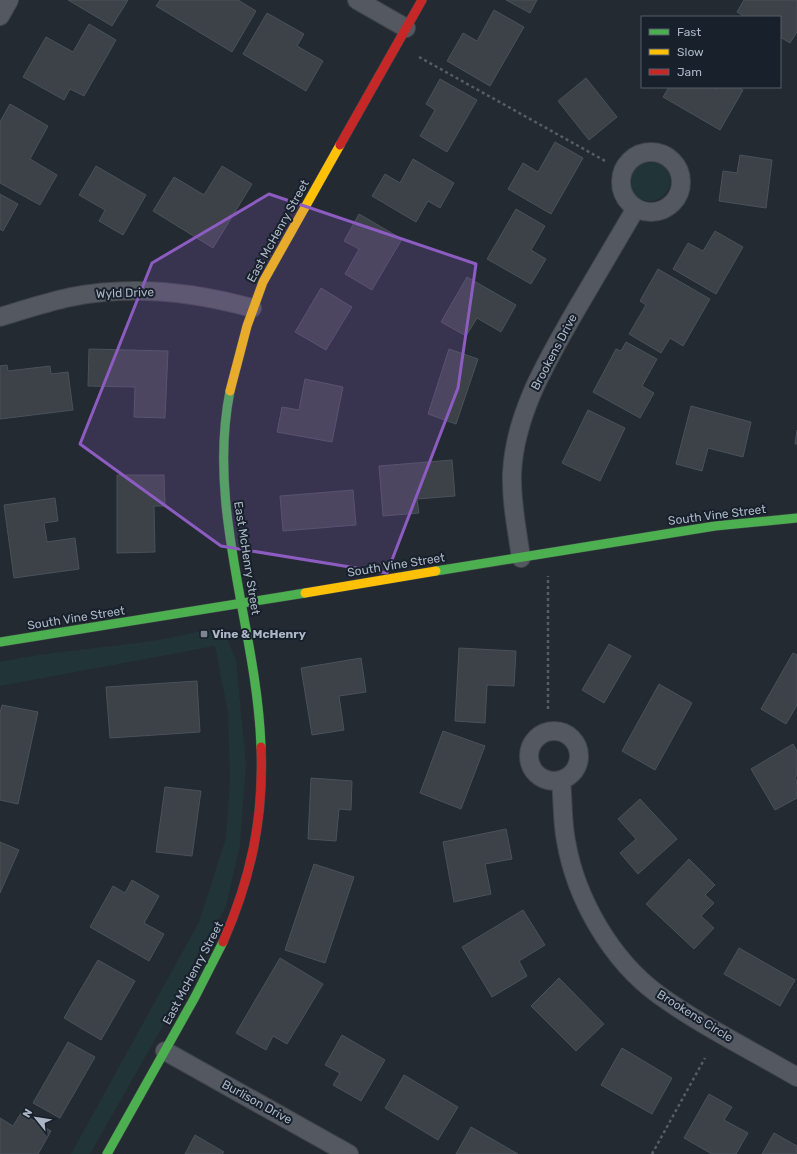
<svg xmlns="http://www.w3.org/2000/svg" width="797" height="1154" font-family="Rubik,sans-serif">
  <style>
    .green { fill: #213437 }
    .building { fill: #3d4249; stroke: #4b515a }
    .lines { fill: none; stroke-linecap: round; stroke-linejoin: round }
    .street-casing { stroke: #40454b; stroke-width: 20 }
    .fast-casing { stroke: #40454b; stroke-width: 10 }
    .slow-casing { stroke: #40454b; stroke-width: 10 }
    .jam-casing { stroke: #40454b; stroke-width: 10 }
    .path { stroke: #565d64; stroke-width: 2.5; stroke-dasharray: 3 3; stroke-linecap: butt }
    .street { stroke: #545860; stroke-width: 18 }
    .fast { stroke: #4caf50; stroke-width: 9 }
    .slow { stroke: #ffc107; stroke-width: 9 }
    .jam { stroke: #c62828; stroke-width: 9 }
    .marked { fill: #8c5cc1; fill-opacity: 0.2; stroke: #8c5cc1; stroke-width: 3; stroke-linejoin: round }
    .poi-dot { fill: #7c8591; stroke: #18202c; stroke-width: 1.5 }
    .labels { text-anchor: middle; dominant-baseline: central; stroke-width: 4; stroke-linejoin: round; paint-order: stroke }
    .street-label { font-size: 12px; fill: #acb6c5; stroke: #18202c }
    .poi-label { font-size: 12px; font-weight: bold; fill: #acb6c5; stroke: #18202c; text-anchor: start }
  </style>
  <rect width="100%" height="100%" fill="#242a31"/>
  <!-- green -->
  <g class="green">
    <circle cx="649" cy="180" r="21"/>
    <path d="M 218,629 L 226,636 L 236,660 L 246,765 L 240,845 L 226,906 L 195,969 L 90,1154 L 71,1154 L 199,922 L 226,838 L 230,780 L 228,713 L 215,646 L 0,686 L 0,662 C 52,651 105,648 158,640 C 178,637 198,630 218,629 Z"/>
  </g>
  <!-- building -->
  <g class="building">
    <path d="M 68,0 L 128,0 L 112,26 Z"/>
    <path d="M 160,0 L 238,0 L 256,11 L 232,52 L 156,6 Z"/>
    <path d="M 506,0 L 537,0 L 530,13 Z"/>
    <path d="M 744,0 L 797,0 L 797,32 L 790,43 L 780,37 L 780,17 L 745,17 L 737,12 Z"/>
    <path d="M 494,10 L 524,27 L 490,86 L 447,61 L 463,33 L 477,41 Z"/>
    <path d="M 267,13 L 304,34 L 297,46 L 323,61 L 306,91 L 243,54 Z"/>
    <path d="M 89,24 L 116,40 L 84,96 L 70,89 L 64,100 L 23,77 L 46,37 L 73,52 Z"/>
    <path d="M 586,78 L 617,117 L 589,140 L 558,101 Z"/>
    <path d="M 440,79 L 477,100 L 447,152 L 420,136 L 435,110 L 426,104 Z"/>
    <path d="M 669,87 L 713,87 L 716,89 L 717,87 L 738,87 L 743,90 L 720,130 L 663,97 Z"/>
    <path d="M 10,104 L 48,126 L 30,159 L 57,175 L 40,205 L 0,183 L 0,122 Z"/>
    <path d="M 555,142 L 583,158 L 551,214 L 508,189 L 523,163 L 538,172 Z"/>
    <path d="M 740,155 L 772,160 L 766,208 L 719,201 L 723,171 L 737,173 Z"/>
    <path d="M 413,159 L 454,183 L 440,208 L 428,201 L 416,222 L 372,196 L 385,174 L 400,183 Z"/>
    <path d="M 96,166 L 146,195 L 123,235 L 99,221 L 105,210 L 79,195 Z"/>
    <path d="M 222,166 L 252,184 L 213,248 L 153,211 L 174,177 L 204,195 Z"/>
    <path d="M 0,194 L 18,204 L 3,231 L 0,229 Z"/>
    <path d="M 516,209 L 545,226 L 531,250 L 546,259 L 531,284 L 487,259 Z"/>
    <path d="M 359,214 L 402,239 L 372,290 L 345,274 L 359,249 L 344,241 Z"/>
    <path d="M 715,231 L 743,247 L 716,294 L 673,269 L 688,243 L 703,251 Z"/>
    <path d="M 658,269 L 710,299 L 683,346 L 670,338 L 661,353 L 629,334 L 646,305 L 640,301 Z"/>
    <path d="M 467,277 L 516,305 L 501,332 L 477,318 L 466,336 L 441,322 Z"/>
    <path d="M 321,288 L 352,307 L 326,350 L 295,332 Z"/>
    <path d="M 626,342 L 657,359 L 642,386 L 654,393 L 640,418 L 593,392 L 616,349 L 621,351 Z"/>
    <path d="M 89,349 L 168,351 L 165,418 L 134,417 L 135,387 L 88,386 Z"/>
    <path d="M 449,349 L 478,359 L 456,424 L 428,414 Z"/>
    <path d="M 7,365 L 8,371 L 50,366 L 51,374 L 68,372 L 73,410 L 0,419 L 0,366 Z"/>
    <path d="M 305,379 L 343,387 L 332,442 L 277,432 L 282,407 L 299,410 Z"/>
    <path d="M 691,406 L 751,422 L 743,457 L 708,448 L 702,471 L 676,464 Z"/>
    <path d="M 588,410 L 625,428 L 600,481 L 562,463 Z"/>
    <path d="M 797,430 L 797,444 L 795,444 Z"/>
    <path d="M 452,460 L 455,496 L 417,499 L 419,513 L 383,516 L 379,466 Z"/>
    <path d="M 117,475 L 164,475 L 165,506 L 154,506 L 155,552 L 117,553 Z"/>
    <path d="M 353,490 L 356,525 L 283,531 L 280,496 Z"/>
    <path d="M 55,498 L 58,521 L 44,523 L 47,542 L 75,538 L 79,569 L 14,578 L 4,505 Z"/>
    <path d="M 609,644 L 631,656 L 604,703 L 582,690 Z"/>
    <path d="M 459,648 L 516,651 L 514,686 L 487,685 L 485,723 L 455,721 Z"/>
    <path d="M 793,653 L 797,655 L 797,705 L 786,724 L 761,709 Z"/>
    <path d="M 361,658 L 366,692 L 339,696 L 344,730 L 312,735 L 301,668 Z"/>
    <path d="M 197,681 L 200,732 L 110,738 L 106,687 Z"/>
    <path d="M 659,684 L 692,703 L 655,770 L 622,751 Z"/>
    <path d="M 2,705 L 38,712 L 18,804 L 0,800 L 0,713 Z"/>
    <path d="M 443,731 L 485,746 L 461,809 L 420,793 Z"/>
    <path d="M 793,744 L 797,751 L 797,776 L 795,777 L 797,782 L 797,798 L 775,810 L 751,769 Z"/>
    <path d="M 311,778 L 352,781 L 351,810 L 339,809 L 336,841 L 308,839 Z"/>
    <path d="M 165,787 L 201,791 L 192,856 L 156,852 Z"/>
    <path d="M 640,799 L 677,839 L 638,874 L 620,853 L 636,839 L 618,819 Z"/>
    <path d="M 506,829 L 512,859 L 485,864 L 491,894 L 454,902 L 443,842 Z"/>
    <path d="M 0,842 L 19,850 L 0,893 Z"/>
    <path d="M 689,859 L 715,885 L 705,895 L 714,903 L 701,916 L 714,928 L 694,949 L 646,904 Z"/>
    <path d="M 314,864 L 354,877 L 325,963 L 285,950 Z"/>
    <path d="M 132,880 L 159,896 L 144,923 L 164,934 L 149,961 L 90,927 L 113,886 L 125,893 Z"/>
    <path d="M 523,910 L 545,945 L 519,961 L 527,976 L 492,997 L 462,947 Z"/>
    <path d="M 739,948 L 795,980 L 780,1006 L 724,974 Z"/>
    <path d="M 280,958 L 323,984 L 287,1044 L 273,1036 L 266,1050 L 236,1033 Z"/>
    <path d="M 98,960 L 135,981 L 101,1040 L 64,1018 Z"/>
    <path d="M 559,978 L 604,1024 L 576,1051 L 531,1006 Z"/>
    <path d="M 342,1035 L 385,1060 L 361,1101 L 333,1085 L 340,1073 L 325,1065 Z"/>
    <path d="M 68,1042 L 95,1057 L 60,1118 L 33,1103 Z"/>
    <path d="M 622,1048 L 672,1078 L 652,1114 L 601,1085 Z"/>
    <path d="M 404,1075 L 458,1107 L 438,1140 L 385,1108 Z"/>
    <path d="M 709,1094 L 732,1107 L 724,1120 L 748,1133 L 736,1154 L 712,1154 L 684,1138 Z"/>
    <path d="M 21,1113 L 51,1131 L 38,1154 L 0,1154 L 0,1118 L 13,1126 Z"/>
    <path d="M 471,1127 L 518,1154 L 456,1154 Z"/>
    <path d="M 774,1133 L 797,1146 L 797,1154 L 762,1154 Z"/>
    <path d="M 195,1135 L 224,1152 L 222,1154 L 185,1154 Z"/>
  </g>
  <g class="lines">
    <defs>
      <g id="street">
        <path d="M 357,0 L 406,28"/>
        <path d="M 0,16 L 9,0"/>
        <circle cx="651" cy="182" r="30"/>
        <path d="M 0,317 C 23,310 47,302 71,297 C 131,285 194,292 252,308"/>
        <path d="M 521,558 C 517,529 511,502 512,473 C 515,413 547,361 576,310 C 596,276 616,242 636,208"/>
        <circle cx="554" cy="756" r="25"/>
        <path d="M 561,780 C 563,800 562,821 566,841 C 576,899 611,960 659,995 C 702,1026 751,1050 797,1077"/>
        <path d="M 165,1051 L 349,1154"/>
      </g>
      <g id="fast">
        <path d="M 230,391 C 206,510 257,628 261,747"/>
        <path d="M 436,571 L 715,526 L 797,518"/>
        <path d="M 0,642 L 305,593"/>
        <path d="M 107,1154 L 195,997 L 223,942"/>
      </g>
      <g id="slow">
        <path d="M 230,391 L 247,326 L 263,282 L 340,145"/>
        <path d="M 305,593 L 436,571"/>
      </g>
      <g id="jam">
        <path d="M 340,145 L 422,0"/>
        <path d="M 223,942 C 251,878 264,818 261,747"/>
      </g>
    </defs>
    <!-- street casing -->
    <use href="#street" class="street-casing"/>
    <!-- fast casing -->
    <use href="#fast" class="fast-casing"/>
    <!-- slow casing -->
    <use href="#slow" class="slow-casing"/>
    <!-- jam casing -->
    <use href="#jam" class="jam-casing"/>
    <!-- path -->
    <g class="path">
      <path d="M 419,57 L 607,162"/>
      <path d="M 548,709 L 548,576"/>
      <path d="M 652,1154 L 705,1058"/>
    </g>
    <!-- street -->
    <use href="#street" class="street"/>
    <!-- fast -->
    <use href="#fast" class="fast"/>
    <!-- slow -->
    <use href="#slow" class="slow"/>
    <!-- jam -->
    <use href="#jam" class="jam"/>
  </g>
  <!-- marked area -->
  <path class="marked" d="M 269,194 L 476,264 L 458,388 L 387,573 L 221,546 L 80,444 L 152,263 Z"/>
  <!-- markers -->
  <rect class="poi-dot" x="200" y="630" width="8" height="8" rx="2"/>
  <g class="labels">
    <!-- street labels -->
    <g class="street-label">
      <text transform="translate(278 231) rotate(-61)">East McHenry Street</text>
      <text transform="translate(125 293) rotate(-2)">Wyld Drive</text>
      <text transform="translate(554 352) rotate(-62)">Brookens Drive</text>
      <text transform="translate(717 515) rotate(-7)">South Vine Street</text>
      <text transform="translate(247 558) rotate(81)">East McHenry Street</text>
      <text transform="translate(396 565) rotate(-9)">South Vine Street</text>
      <text transform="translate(76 618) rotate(-9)">South Vine Street</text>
      <text transform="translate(193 973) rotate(-62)">East McHenry Street</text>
      <text transform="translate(695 1016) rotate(32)">Brookens Circle</text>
      <text transform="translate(257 1102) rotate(29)">Burlison Drive</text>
    </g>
    <!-- poi labels -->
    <g class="poi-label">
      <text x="212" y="634">Vine &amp; McHenry</text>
    </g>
  </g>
  <!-- legend -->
  <rect x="641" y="16" width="140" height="72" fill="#18202c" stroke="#535c69"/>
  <rect x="649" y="29" width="20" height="6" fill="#4caf50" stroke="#535c69"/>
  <text x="677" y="36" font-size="12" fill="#acb6c5">Fast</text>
  <rect x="649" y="49" width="20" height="6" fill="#ffc107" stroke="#535c69"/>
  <text x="677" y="56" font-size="12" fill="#acb6c5">Slow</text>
  <rect x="649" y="69" width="20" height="6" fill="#c62828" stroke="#535c69"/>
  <text x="677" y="76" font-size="12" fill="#acb6c5">Jam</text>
  <!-- north arrow -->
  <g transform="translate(36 1118) rotate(300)" stroke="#18202c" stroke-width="3" paint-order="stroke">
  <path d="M0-3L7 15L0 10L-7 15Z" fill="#acb6c5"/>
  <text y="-6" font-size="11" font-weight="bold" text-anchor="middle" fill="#acb6c5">N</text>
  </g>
</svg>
